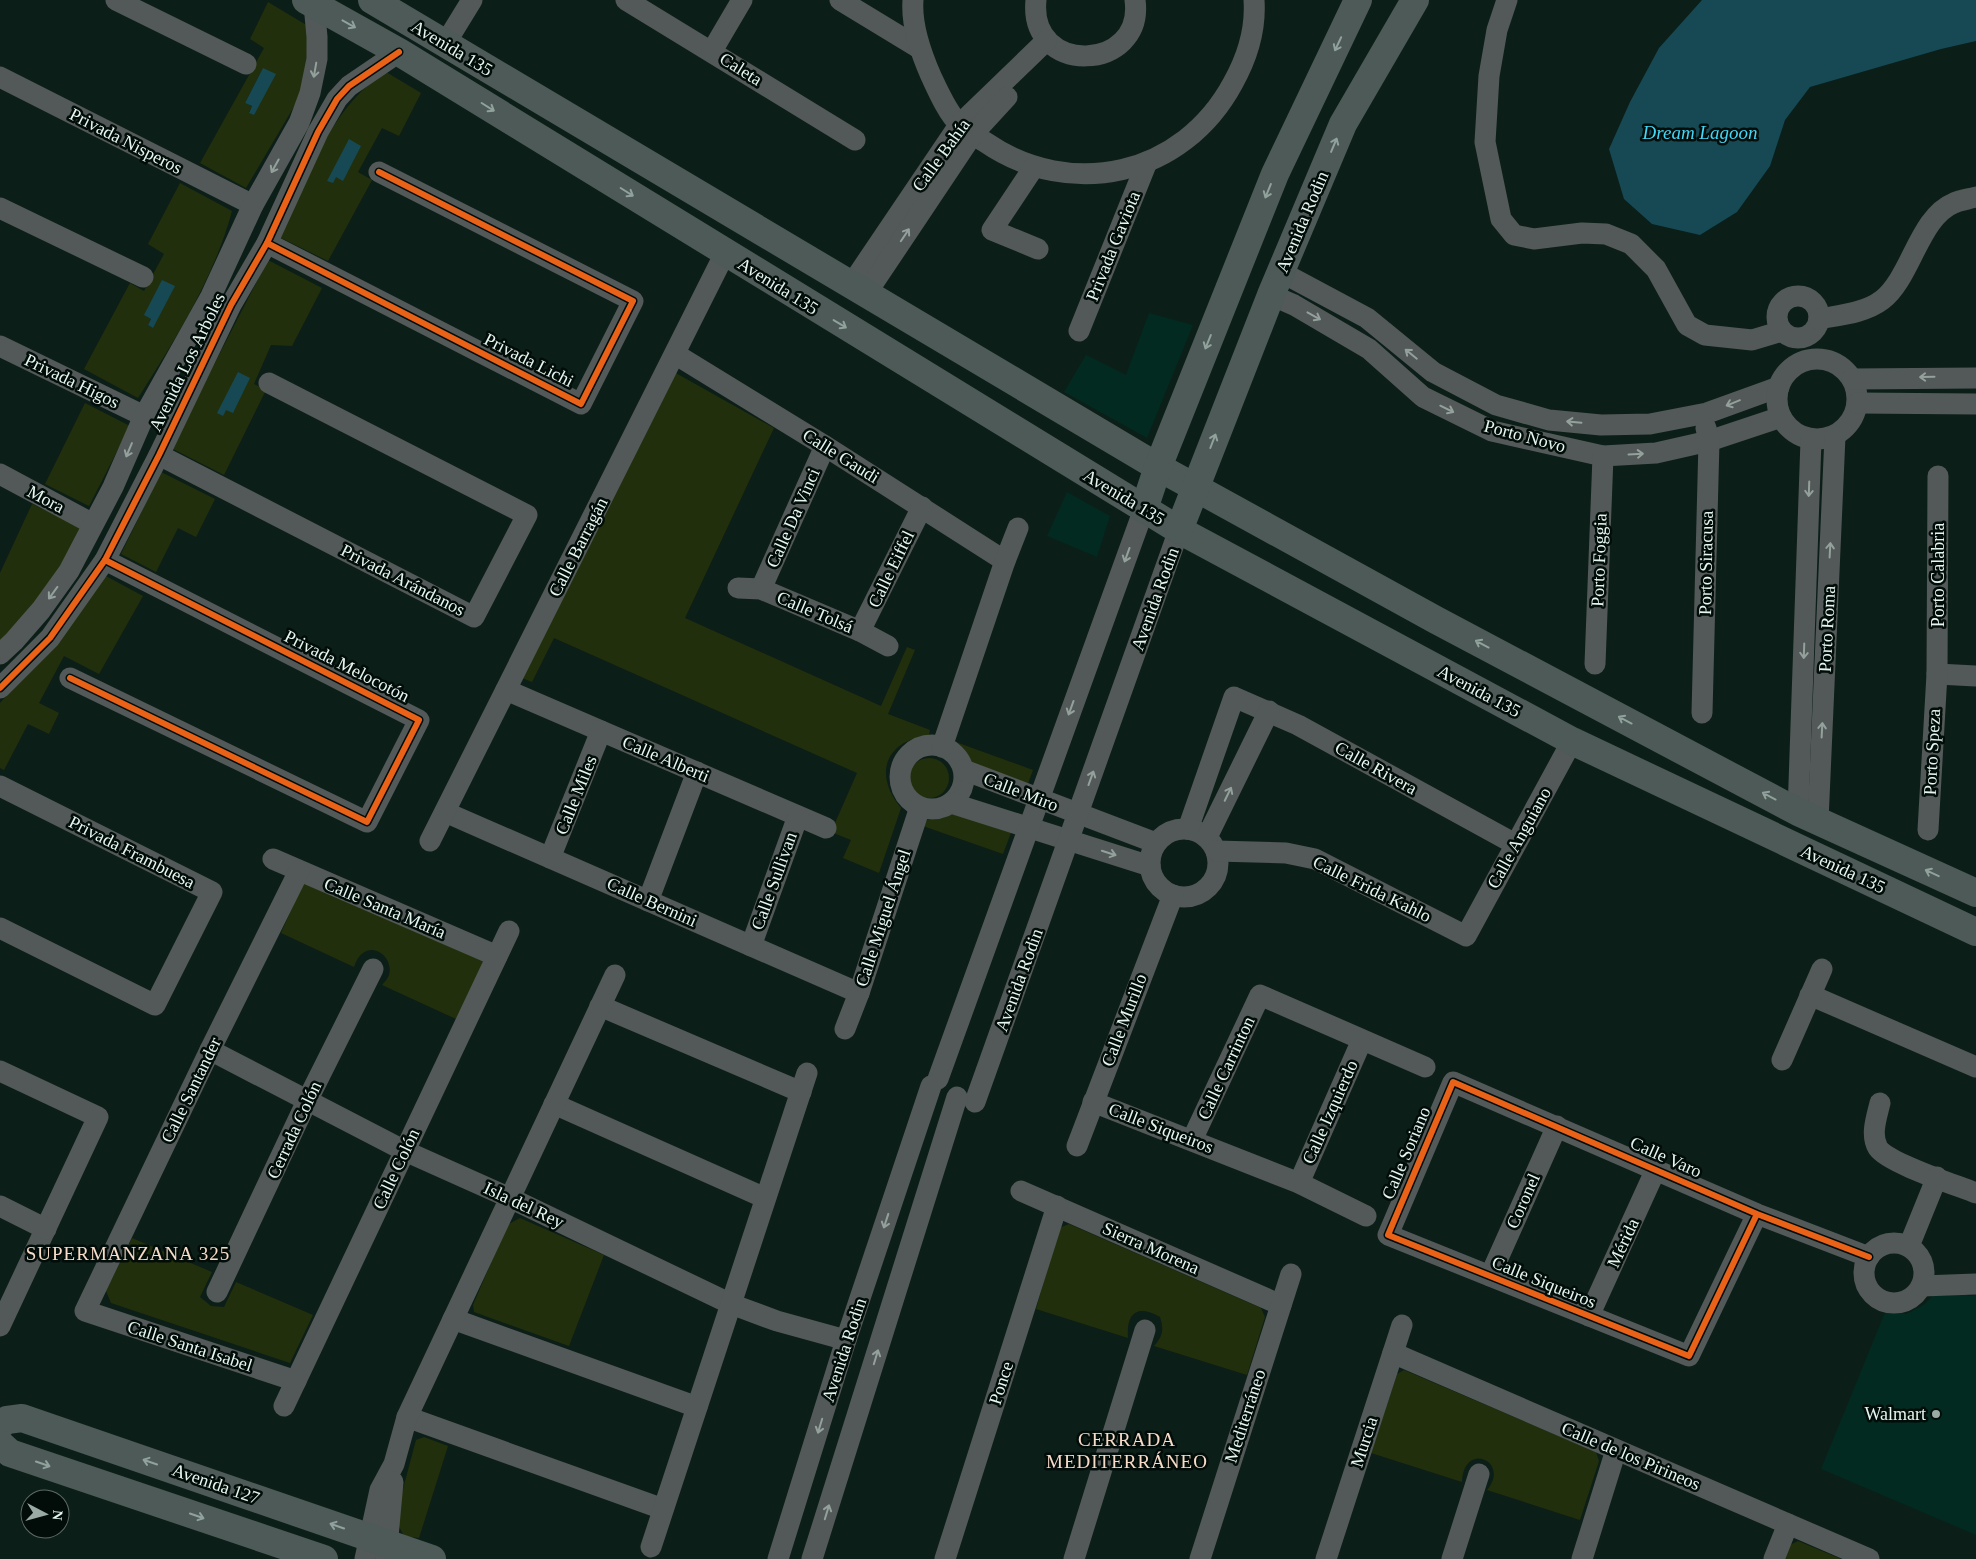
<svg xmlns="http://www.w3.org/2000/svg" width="1976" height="1559" font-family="'Times New Roman',serif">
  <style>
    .built { fill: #022a20 }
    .green { fill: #222f0c; fill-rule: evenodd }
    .water { fill: #164954 }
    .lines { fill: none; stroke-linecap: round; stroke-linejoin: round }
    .minor { stroke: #525958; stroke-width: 21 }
    .major { stroke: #4d5a57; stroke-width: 28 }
    .cycleway-casing { stroke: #020c08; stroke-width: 9 }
    .cycleway { stroke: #ea6118; stroke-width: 6 }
    .oneway { stroke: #91a19c }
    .oneway2 { stroke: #94a09c }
    .poi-dot { fill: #99aba4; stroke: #020c08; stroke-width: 2 }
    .labels { text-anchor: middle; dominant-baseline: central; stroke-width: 5; stroke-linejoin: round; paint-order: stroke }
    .street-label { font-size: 18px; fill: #e5f7f0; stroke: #020c08 }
    .poi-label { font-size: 18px; fill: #e5f7f0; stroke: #020c08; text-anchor: end }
    .water-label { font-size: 19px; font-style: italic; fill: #42d6f7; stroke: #020c08 }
    .neighbourhood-label { font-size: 19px; letter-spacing: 1px; fill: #f7dcc9; stroke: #020c08 }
  </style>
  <rect width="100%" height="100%" fill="#0c1e18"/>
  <!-- built -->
  <g class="built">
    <path d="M 1149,313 L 1193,325 L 1147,438 L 1064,392 L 1086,355 L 1126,375 Z"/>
    <path d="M 1067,492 L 1110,516 L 1097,557 L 1047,536 Z"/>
    <path d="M 1940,1288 L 1970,1296 L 1976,1295 L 1976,1535 L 1821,1469 L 1886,1310 L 1906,1314 L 1925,1304 Z"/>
  </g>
  <!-- green -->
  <g class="green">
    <path d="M 268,2 L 308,26 L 307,59 L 302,93 L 246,188 L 200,163 L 264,48 L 250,39 ZM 263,68 L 254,115 L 249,112 L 252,106 L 245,103 Z"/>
    <path d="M 386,72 L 421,93 L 399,136 L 382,128 L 358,172 L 372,180 L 328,261 L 277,236 C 304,182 333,104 386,72 Z"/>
    <path d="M 180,183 L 232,211 C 214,278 175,340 138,398 L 84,369 L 130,283 L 144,291 L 164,254 L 148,244 ZM 163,280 L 153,328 L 148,325 L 151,319 L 145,315 Z"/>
    <path d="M 268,260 L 322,288 L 292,346 L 271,345 L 254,384 L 266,390 L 224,475 L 171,448 Z"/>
    <path d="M 674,372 L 774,428 L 685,618 L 881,706 L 907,647 L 915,650 L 888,714 L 930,730 L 929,735 C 885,741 873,774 901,808 L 879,873 L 843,858 L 851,840 L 831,832 L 857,773 L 554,638 L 532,682 L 522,678 Z"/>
    <path d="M 85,403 L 130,426 L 89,506 L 45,484 Z"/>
    <path d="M 161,472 L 215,499 L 196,537 L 178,528 L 156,572 L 121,554 Z"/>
    <path d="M 32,504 L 83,528 C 62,569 34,609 0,640 L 0,573 Z"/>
    <path d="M 104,575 L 143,596 L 99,674 L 64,656 L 39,703 L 59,713 L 49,734 L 28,724 L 4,770 L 0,768 L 0,703 L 19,682 Z"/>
    <path d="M 953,741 L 1033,770 L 1027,786 L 967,760 L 961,752 L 952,744 Z"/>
    <circle cx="929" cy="778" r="20"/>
    <path d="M 952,812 L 1012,830 L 1003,854 L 920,825 L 922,821 L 943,818 Z"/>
    <path d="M 304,881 L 484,961 L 456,1019 L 382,985 C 385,982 388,978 389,975 C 395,954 364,935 354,967 L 281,933 Z"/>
    <path d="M 520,1218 L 604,1255 L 569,1346 L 474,1312 L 473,1305 L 507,1225 Z"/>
    <path d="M 1069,1224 L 1261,1308 L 1265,1317 L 1247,1375 L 1154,1346 C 1163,1336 1164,1329 1160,1317 C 1137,1304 1126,1313 1128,1338 L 1036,1309 L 1059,1228 Z"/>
    <path d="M 132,1238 L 212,1272 L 200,1297 L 211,1306 L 224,1307 L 236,1282 L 313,1315 L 290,1363 L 111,1303 L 106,1291 Z"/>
    <path d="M 1404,1370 L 1596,1452 L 1599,1461 L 1580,1520 L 1487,1490 C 1511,1462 1464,1440 1462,1482 L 1371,1453 L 1397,1374 Z"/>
    <path d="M 424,1437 L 448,1446 L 419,1538 L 404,1536 L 395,1519 L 416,1440 Z"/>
    <path d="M 1798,1541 L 1841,1559 L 1784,1559 L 1790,1545 Z"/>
  </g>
  <!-- water -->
  <g class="water">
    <path d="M 1702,0 L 1976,0 L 1976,41 L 1941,49 L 1810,87 L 1785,120 L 1770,166 L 1737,212 L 1700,235 L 1652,224 L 1624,199 L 1609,149 L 1630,102 L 1659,48 Z"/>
    <path d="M 263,68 L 276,74 L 254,115 L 249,113 L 252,106 L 245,103 Z"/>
    <path d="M 349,139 L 361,146 L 343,181 L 336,177 L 333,183 L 327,181 Z"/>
    <path d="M 162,280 L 175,286 L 153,328 L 148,325 L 151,319 L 144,315 Z"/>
    <path d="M 238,372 L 250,378 L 233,413 L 226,410 L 223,416 L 217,413 Z"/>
  </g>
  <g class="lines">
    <!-- minor -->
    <g class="minor">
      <path d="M 116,0 L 246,64"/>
      <path d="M 626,0 L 855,140"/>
      <path d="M 840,0 L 919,48"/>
      <path d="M 913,0 C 911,26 921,53 931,76 C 938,91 948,114 960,125 C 966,132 977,137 985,142 C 1071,201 1183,176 1233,83 C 1247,58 1256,29 1254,0"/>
      <path d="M 1036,0 C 1028,77 1145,72 1135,0"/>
      <path d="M 1507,0 L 1497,30 L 1489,76 L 1485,142 L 1501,219 L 1514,235 L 1534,239 L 1582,233 L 1606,234 L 1631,244 L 1656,269 L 1687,325 L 1705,335 L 1752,340 L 1782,331"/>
      <path d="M 445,44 L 472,0"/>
      <path d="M 712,51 L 742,0"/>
      <path d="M 0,77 L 253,205"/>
      <path d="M 1034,167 L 992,230 L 1038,249"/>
      <path d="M 0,208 L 143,277"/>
      <path d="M 267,243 L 581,404 L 633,301 L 379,172"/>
      <path d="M 1281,272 L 1367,318 L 1433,372 L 1496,405 L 1549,420 L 1601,425 L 1650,424 L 1707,413 L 1779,387"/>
      <path d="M 851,285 L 959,125 L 1047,40"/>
      <path d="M 866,294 L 973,134 L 1007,97"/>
      <path d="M 1271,295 L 1294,305 L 1369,349 L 1423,397 L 1492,431 L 1603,456 L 1656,453 L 1709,441 L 1781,417"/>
      <circle cx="1798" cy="317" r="21"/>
      <path d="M 1819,319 C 1840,315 1865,313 1882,300 C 1911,278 1919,217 1954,203 C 1960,200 1969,199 1976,197"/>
      <path d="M 1079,331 L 1147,162"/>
      <path d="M 0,346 L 144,416"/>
      <path d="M 675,354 L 825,446 L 1005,561"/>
      <circle cx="1817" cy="399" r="40"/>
      <path d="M 1852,379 L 1976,378"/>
      <path d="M 1858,403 L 1976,404"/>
      <path d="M 159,455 L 474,617 L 527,515 L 269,383"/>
      <path d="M 0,474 L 93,524"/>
      <path d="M 738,588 L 761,589 L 860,631 L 888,646"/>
      <path d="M 761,589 L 825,446"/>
      <path d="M 860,631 L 922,507"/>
      <path d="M 0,654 L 14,641 L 41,610 L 69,571 L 113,487 L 144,416 L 211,296 L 253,205 L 299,123 L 310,93 L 317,59 L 317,37 L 314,4"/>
      <path d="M 1595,664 L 1603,456"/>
      <path d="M 1937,674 L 1976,676"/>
      <path d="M 70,678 L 367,822 L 419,720 L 105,560"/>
      <path d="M 0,688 L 50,638 L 105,560 L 159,455 L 231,305 L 267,243 L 318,132 L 337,99 L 349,86 L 399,52"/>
      <path d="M 506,690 L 826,828"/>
      <path d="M 1702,713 L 1709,441 L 1706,428"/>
      <circle cx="932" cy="777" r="32"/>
      <path d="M 942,747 L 1005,561 L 1018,528"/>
      <path d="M 964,770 L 1156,843"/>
      <path d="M 0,786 L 212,892 L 155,1005 L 0,928"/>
      <path d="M 951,803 L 1150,866"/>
      <path d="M 445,812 L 859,993"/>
      <path d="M 1798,812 L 1811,440"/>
      <path d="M 1818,821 L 1835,436"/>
      <path d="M 1188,829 L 1234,697 L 1298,725 L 1515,844"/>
      <circle cx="1184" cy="863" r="34"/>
      <path d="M 1928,830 L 1937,674 L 1938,476"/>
      <path d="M 1207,837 L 1269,711"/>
      <path d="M 430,841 L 725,253"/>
      <path d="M 1216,851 L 1286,853 L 1315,859 L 1466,936 L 1572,741"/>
      <path d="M 550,858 L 601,731"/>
      <path d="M 273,859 L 497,956"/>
      <path d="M 648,901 L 697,772"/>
      <path d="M 751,946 L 798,816"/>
      <path d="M 1810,995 L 1976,1067"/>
      <path d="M 600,1006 L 801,1092"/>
      <path d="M 845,1029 L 859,993 L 920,807"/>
      <path d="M 210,1050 L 405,1151 L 510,1198 L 731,1304 L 777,1321 L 846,1340"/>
      <path d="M 1782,1060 L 1822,969"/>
      <path d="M 0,1071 L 98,1117 L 0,1326"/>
      <path d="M 938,1079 L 1144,509"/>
      <path d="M 975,1102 L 1179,530"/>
      <path d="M 1093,1102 L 1299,1183 L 1366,1216"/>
      <path d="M 1880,1103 C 1877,1116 1870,1135 1878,1148 C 1888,1163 1956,1185 1976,1193"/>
      <path d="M 554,1104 L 765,1198"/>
      <path d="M 1192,1140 L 1260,995 L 1425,1067"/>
      <path d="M 1077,1146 L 1173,895"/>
      <path d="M 1299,1183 L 1362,1040"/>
      <path d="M 1021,1191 L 1281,1305"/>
      <path d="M 0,1206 L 46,1229"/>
      <path d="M 1757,1214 L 1689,1356 L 1388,1235 L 1453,1082 L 1757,1214 L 1869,1257"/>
      <circle cx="1894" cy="1273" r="30"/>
      <path d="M 1909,1246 L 1937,1177"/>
      <path d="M 1490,1276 L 1557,1126"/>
      <path d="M 1922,1286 L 1976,1284"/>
      <path d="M 217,1292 L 307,1101 L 373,969"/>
      <path d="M 1589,1316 L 1656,1169"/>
      <path d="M 453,1319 L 697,1407"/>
      <path d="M 1393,1353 L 1869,1559"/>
      <path d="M 296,1381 L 85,1311 L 210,1050 L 299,871"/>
      <path d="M 284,1406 L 509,931"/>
      <path d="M 407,1417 L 663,1509"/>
      <path d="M 651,1547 L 807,1073"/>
      <path d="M 365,1559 L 380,1490 L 394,1464 L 407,1417 L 615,975"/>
      <path d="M 386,1559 L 393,1482"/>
      <path d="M 778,1559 L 846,1340 L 931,1086"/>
      <path d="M 812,1559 L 957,1097"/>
      <path d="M 945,1559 L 1057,1206"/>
      <path d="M 1074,1559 L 1145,1330"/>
      <path d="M 1200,1559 L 1291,1274"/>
      <path d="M 1326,1559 L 1402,1325"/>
      <path d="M 1452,1559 L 1479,1474"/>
      <path d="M 1582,1559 L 1616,1450"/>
      <path d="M 1774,1559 L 1788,1524"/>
    </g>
    <!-- major -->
    <g class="major">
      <path d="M 306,0 L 399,52 L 1179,530 L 1572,741 L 1976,932"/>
      <path d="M 372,0 L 1158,467 L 1436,620 L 1798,812 L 1976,893"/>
      <path d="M 1144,509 L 1158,467 L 1275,174 L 1358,0"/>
      <path d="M 1179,530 L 1271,295 L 1343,124 L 1415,0"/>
      <path d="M 0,1425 L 7,1420 L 22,1418 L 432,1559"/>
      <path d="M 0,1444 L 10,1453 L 324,1559"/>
    </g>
    <defs>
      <g id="cycleway">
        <path d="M 267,243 L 581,404 L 633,301 L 379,172"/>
        <path d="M 70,678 L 367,822 L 419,720 L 105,560"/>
        <path d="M 0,688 L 50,638 L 105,560 L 159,455 L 231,305 L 267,243 L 318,132 L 337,99 L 349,86 L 399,52"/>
        <path d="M 1757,1214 L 1689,1356 L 1388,1235 L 1453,1082 L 1757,1214 L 1869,1257"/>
      </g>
    </defs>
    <!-- cycleway casing -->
    <use href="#cycleway" class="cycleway-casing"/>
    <!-- cycleway -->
    <use href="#cycleway" class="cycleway"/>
  </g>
  <!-- one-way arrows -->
  <defs><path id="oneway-shaft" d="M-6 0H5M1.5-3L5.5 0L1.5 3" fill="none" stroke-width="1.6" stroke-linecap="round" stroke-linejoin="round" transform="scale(1.25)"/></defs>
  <g class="oneway">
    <use href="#oneway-shaft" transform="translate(349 24) rotate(29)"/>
    <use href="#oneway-shaft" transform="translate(1338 44) rotate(115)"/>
    <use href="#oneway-shaft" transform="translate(488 107) rotate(32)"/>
    <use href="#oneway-shaft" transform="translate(1334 145) rotate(-67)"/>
    <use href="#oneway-shaft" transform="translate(1268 191) rotate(112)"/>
    <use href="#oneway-shaft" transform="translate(627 192) rotate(32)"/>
    <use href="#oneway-shaft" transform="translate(840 324) rotate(31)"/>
    <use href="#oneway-shaft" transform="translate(1208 342) rotate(112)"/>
    <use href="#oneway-shaft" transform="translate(1213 441) rotate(-69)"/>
    <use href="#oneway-shaft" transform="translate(1482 644) rotate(-152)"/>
    <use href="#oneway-shaft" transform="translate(1625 720) rotate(-152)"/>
    <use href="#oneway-shaft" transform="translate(1769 796) rotate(-152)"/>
    <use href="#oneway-shaft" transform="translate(1932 873) rotate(-155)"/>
    <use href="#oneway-shaft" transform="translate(150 1462) rotate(-161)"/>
    <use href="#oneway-shaft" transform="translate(43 1464) rotate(19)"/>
    <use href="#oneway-shaft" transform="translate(197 1516) rotate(19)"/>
    <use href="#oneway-shaft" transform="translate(337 1526) rotate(-161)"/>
  </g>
  <g class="oneway2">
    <use href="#oneway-shaft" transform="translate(315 70) rotate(100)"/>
    <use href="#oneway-shaft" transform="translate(275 166) rotate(119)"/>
    <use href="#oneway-shaft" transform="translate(905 235) rotate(-56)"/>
    <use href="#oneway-shaft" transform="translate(1314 316) rotate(29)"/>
    <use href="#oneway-shaft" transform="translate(1411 354) rotate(-141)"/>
    <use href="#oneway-shaft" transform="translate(1927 377) rotate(179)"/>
    <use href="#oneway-shaft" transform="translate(1733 403) rotate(158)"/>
    <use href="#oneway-shaft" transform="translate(1447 409) rotate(26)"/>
    <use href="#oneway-shaft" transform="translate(1574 422) rotate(-175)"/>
    <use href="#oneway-shaft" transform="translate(129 450) rotate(113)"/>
    <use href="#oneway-shaft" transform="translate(1636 454) rotate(-3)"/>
    <use href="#oneway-shaft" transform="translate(1809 489) rotate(92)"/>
    <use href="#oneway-shaft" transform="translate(1830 550) rotate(-87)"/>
    <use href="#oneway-shaft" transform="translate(1127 555) rotate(110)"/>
    <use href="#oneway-shaft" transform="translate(53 593) rotate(126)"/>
    <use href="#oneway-shaft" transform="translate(1804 651) rotate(92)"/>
    <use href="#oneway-shaft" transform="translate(1071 708) rotate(110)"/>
    <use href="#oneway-shaft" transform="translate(1822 730) rotate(-87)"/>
    <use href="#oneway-shaft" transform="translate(1091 778) rotate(-70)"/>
    <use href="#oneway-shaft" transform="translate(1228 794) rotate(-64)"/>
    <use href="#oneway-shaft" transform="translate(1109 853) rotate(18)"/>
    <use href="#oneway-shaft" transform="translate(886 1221) rotate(108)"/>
    <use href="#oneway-shaft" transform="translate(876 1357) rotate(-73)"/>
    <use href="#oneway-shaft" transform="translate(820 1426) rotate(107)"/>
    <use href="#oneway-shaft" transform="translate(827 1512) rotate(-73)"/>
  </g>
  <!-- markers -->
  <circle class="poi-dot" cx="1936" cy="1414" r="5"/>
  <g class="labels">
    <!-- street labels -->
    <g class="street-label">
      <text transform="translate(452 48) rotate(31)">Avenida 135</text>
      <text transform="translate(741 69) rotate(32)">Caleta</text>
      <text transform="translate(126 141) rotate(27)">Privada Nisperos</text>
      <text transform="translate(941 155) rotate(-54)">Calle Bahía</text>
      <text transform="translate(1302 222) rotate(-67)">Avenida Rodin</text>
      <text transform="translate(1113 246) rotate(-68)">Privada Gaviota</text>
      <text transform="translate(778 286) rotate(32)">Avenida 135</text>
      <text transform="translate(529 360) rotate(27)">Privada Lichi</text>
      <text transform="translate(187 362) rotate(-64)">Avenida Los Arboles</text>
      <text transform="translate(72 381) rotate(26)">Privada Higos</text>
      <text transform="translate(1525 436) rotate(15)">Porto Novo</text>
      <text transform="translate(841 456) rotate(32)">Calle Gaudi</text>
      <text transform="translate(1124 497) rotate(31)">Avenida 135</text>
      <text transform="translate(46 499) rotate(28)">Mora</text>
      <text transform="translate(793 518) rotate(-66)">Calle Da Vinci</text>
      <text transform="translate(578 547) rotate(-63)">Calle Barragán</text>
      <text transform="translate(1599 560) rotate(-88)">Porto Foggia</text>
      <text transform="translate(1706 563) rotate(-89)">Porto Siracusa</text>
      <text transform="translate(891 569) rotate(-64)">Calle Eiffel</text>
      <text transform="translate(1938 575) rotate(-90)">Porto Calabria</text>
      <text transform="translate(403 580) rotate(27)">Privada Arándanos</text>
      <text transform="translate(1155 599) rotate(-70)">Avenida Rodin</text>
      <text transform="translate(815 612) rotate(23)">Calle Tolsá</text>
      <text transform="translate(1827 629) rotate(-87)">Porto Roma</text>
      <text transform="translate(347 666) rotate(27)">Privada Melocotón</text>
      <text transform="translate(1479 691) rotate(28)">Avenida 135</text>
      <text transform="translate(1932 752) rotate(-87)">Porto Speza</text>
      <text transform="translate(666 759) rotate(23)">Calle Alberti</text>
      <text transform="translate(1376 768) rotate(29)">Calle Rivera</text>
      <text transform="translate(1021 792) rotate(21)">Calle Miro</text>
      <text transform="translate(576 795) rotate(-68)">Calle Miles</text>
      <text transform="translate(1519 838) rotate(-61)">Calle Anguiano</text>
      <text transform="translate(132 852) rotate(27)">Privada Frambuesa</text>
      <text transform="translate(1843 869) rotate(25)">Avenida 135</text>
      <text transform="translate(774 881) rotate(-70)">Calle Sullivan</text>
      <text transform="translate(1372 889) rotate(26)">Calle Frida Kahlo</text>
      <text transform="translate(652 902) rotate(24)">Calle Bernini</text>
      <text transform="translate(385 908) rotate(23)">Calle Santa María</text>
      <text transform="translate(883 918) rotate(-72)">Calle Miguel Ángel</text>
      <text transform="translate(1019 980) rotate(-70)">Avenida Rodin</text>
      <text transform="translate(1124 1020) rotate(-69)">Calle Murillo</text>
      <text transform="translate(1226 1068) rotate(-65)">Calle Carrinton</text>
      <text transform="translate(191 1090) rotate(-64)">Calle Santander</text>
      <text transform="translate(1330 1112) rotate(-66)">Calle Izquierdo</text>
      <text transform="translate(1161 1128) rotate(21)">Calle Siqueiros</text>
      <text transform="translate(294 1130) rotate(-65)">Cerrada Colón</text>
      <text transform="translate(1406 1153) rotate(-67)">Calle Soriano</text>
      <text transform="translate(1666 1157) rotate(24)">Calle Varo</text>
      <text transform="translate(396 1169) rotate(-65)">Calle Colón</text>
      <text transform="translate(1523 1201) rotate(-66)">Coronel</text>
      <text transform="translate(524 1205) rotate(25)">Isla del Rey</text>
      <text transform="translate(1623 1243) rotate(-65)">Mérida</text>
      <text transform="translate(1151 1248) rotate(24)">Sierra Morena</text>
      <text transform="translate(1544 1282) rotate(22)">Calle Siqueiros</text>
      <text transform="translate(190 1346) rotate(18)">Calle Santa Isabel</text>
      <text transform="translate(844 1350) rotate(-72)">Avenida Rodin</text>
      <text transform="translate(1001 1383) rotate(-72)">Ponce</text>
      <text transform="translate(1245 1416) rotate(-72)">Mediterráneo</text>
      <text transform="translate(1364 1442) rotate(-72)">Murcia</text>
      <text transform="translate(1631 1456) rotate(23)">Calle de los Pirineos</text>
      <text transform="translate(216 1484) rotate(19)">Avenida 127</text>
    </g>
    <!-- poi labels -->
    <g class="poi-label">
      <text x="1926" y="1414">Walmart</text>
    </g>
    <!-- water labels -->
    <g class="water-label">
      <text x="1700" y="132">Dream Lagoon</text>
    </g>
    <!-- neighbourhood labels -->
    <g class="neighbourhood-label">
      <text x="128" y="1253">SUPERMANZANA 325</text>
      <text x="1127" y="1439">CERRADA<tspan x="1127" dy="22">MEDITERRÁNEO</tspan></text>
    </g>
  </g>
  <!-- north arrow -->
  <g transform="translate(45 1514) rotate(96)"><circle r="24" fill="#020c08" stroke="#5d6a65"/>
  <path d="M0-4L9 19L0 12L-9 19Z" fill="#99aba4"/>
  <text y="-8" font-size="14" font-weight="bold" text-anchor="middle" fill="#e5f7f0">N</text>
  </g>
</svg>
